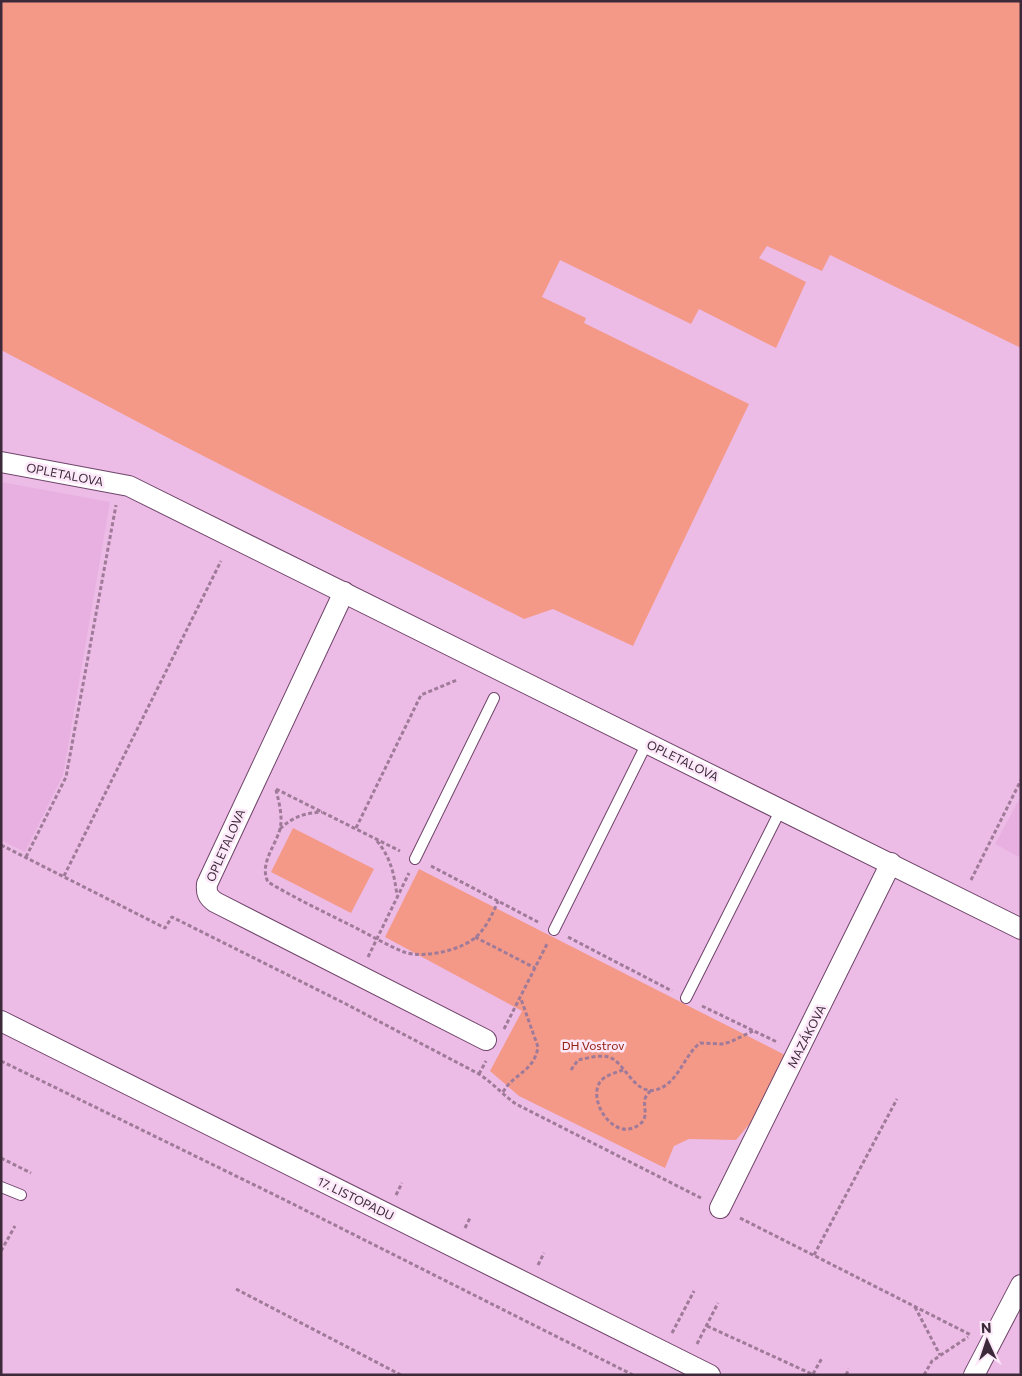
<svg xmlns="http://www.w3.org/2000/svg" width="1022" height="1376" font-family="Commissioner,sans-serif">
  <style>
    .built { fill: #e7b0e0 }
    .green { fill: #f49988 }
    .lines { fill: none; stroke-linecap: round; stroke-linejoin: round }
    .lane-casing { stroke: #6f456a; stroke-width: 12 }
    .street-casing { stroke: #6f456a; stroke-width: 22 }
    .path { stroke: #9f7b99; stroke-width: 3; stroke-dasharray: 4 2.5; stroke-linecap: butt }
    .lane { stroke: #fff; stroke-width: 10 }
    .street { stroke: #fff; stroke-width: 20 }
    .labels { text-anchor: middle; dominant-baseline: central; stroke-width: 5; stroke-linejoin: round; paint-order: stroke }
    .street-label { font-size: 12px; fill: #3c2939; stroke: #fce8f9 }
    .park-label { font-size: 12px; fill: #932011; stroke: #fce8f9 }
  </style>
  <rect width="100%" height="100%" fill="#edbce6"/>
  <!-- built -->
  <g class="built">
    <path d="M 1,482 L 110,502 L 63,775 L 25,852 L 1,840 Z"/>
    <path d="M 1021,796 L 1021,858 L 995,844 Z"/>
  </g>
  <!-- green -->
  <g class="green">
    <path d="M 1,1 L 1021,1 L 1021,348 L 830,255 L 822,271 L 767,246 L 759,258 L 806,282 L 776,348 L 699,309 L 691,324 L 560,260 L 542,297 L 586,318 L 584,323 L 749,404 L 633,646 L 553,609 L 524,619 L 174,441 L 1,350 Z"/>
    <path d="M 293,828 L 374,869 L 351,913 L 271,872 Z"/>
    <path d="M 419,869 L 785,1055 L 757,1115 L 736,1140 L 689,1139 L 674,1146 L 665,1168 L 519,1096 L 490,1071 L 522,1011 L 385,937 Z"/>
  </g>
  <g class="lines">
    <defs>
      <g id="lane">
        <path d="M 415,859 L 494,698"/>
        <path d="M 554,930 L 647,743"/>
        <path d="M 686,998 L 781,809"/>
        <path d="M 1,1187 L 21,1195"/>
      </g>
      <g id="street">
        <path d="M 1,462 L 129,486 L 1021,929"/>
        <path d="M 344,592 L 207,884 C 206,893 208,897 215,902 L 486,1040"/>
        <path d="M 1,1021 L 710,1375"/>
        <path d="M 720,1208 L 891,863"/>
        <path d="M 974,1375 L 1021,1285"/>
      </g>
    </defs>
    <!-- lane casing -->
    <use href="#lane" class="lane-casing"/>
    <!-- street casing -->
    <use href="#street" class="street-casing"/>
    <!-- path -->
    <g class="path">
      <path d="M 276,789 L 400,851"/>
      <path d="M 276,790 C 279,802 283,817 280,829 C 275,847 259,864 268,882 C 293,897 320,910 346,923 C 365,932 384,944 404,952 C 424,959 465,950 479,934 C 488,924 493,913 498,901"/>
      <path d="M 356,828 L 421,695 L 457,680"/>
      <path d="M 280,829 C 292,817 305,813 322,812"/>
      <path d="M 377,841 C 391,858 394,874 397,895"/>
      <path d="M 1,845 L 165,928 L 172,917 L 346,1004 L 479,1074 C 493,1083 503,1095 516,1104 L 701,1198"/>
      <path d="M 26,857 L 66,777 L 116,505"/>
      <path d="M 431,866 L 538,922"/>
      <path d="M 64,876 L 221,561"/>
      <path d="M 971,880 L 1021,780"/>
      <path d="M 475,937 L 535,968"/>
      <path d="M 568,937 L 672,991"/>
      <path d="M 368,957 L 409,873"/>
      <path d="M 702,1006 L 777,1042"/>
      <path d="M 504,1029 L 547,944"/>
      <path d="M 1,1061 L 283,1199 L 633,1375"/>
      <path d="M 571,1070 L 578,1060 C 588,1058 604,1053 613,1059 C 628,1068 639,1104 666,1085 C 681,1074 686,1054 700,1043 L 722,1044 L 730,1042 L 753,1031"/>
      <path d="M 623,1070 C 615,1073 605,1075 600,1082 C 587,1101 615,1144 640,1124 C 649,1117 643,1108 645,1099 C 646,1095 649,1093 651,1090"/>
      <path d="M 479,1074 L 486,1061"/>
      <path d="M 503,1092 C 514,1073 534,1072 538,1047 L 521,999"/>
      <path d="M 1,1158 L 31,1173"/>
      <path d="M 396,1195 L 402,1183"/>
      <path d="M 740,1218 L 971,1335"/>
      <path d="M 465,1228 L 470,1218"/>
      <path d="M 1,1251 L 15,1226"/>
      <path d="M 814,1255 L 897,1099"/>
      <path d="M 538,1265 L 544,1253"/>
      <path d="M 236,1289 L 401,1375"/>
      <path d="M 915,1307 L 940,1355"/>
      <path d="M 707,1326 L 814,1375"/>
      <path d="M 672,1333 L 694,1291"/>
      <path d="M 697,1344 L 718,1303"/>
      <path d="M 813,1374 L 822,1358"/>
      <path d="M 846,1375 L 849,1369"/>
      <path d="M 924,1375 L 932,1361 L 968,1337"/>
    </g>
    <!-- lane -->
    <use href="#lane" class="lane"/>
    <!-- street -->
    <use href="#street" class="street"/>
  </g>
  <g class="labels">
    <!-- street labels -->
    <g class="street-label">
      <text transform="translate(65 474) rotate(11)">OPLETALOVA</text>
      <text transform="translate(683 760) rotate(26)">OPLETALOVA</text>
      <text transform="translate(225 845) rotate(-66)">OPLETALOVA</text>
      <text transform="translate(806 1036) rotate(-63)">MAZÁKOVA</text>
      <text transform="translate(356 1198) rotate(26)">17. LISTOPADU</text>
    </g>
    <!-- park labels -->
    <g class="park-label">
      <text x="593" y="1045">DH Vostrov</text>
    </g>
  </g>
  <!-- border -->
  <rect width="1022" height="1376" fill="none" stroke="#3c2939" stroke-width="5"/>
  <!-- north arrow -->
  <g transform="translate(987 1341) rotate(357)" stroke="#fce8f9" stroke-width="4" paint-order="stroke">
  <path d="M0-4L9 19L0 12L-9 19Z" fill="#3c2939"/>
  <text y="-8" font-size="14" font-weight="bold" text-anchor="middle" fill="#3c2939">N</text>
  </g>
</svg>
